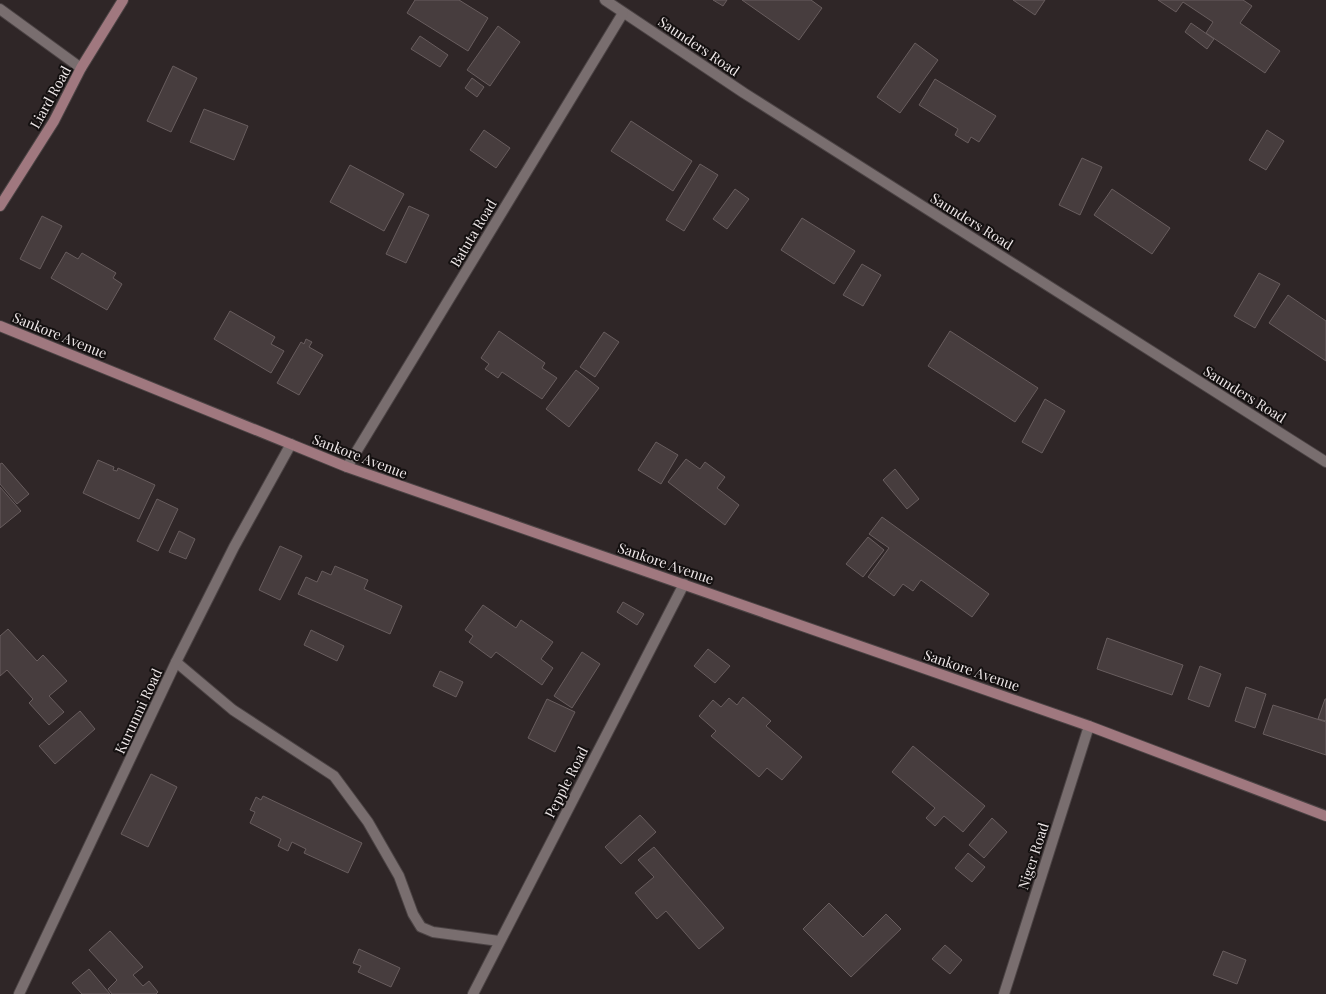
<svg xmlns="http://www.w3.org/2000/svg" width="1326" height="994" font-family="'Playfair Display',serif">
  <style>
    .building { fill: #473d3e; stroke: #685d5e }
    .lines { fill: none; stroke-linecap: round; stroke-linejoin: round }
    .street-casing { stroke: #4b4344; stroke-width: 12 }
    .secondary-casing { stroke: #4b4344; stroke-width: 12 }
    .street { stroke: #796e6f; stroke-width: 10 }
    .secondary { stroke: #a0787f; stroke-width: 10 }
    .labels { text-anchor: middle; dominant-baseline: central; stroke-width: 4; stroke-linejoin: round; paint-order: stroke }
    .street-label { font-size: 14px; fill: #efe8e9; stroke: #141010 }
  </style>
  <rect width="100%" height="100%" fill="#2f2627"/>
  <!-- building -->
  <g class="building">
    <path d="M 415,0 L 459,0 L 488,18 L 468,51 L 407,13 Z"/>
    <path d="M 713,0 L 727,0 L 723,6 Z"/>
    <path d="M 742,0 L 811,0 L 822,8 L 799,40 Z"/>
    <path d="M 1013,0 L 1045,0 L 1035,15 Z"/>
    <path d="M 1158,0 L 1243,0 L 1252,6 L 1240,23 L 1280,51 L 1265,73 L 1206,33 L 1213,22 L 1183,2 L 1176,12 Z"/>
    <path d="M 1191,23 L 1214,39 L 1207,49 L 1185,32 Z"/>
    <path d="M 498,26 L 520,42 L 490,86 L 467,70 Z"/>
    <path d="M 420,36 L 448,55 L 440,67 L 411,49 Z"/>
    <path d="M 915,43 L 938,60 L 900,113 L 877,97 Z"/>
    <path d="M 173,66 L 197,78 L 171,132 L 147,121 Z"/>
    <path d="M 472,78 L 484,87 L 477,97 L 465,88 Z"/>
    <path d="M 935,79 L 996,116 L 979,142 L 971,137 L 968,143 L 955,135 L 958,129 L 919,105 Z"/>
    <path d="M 204,109 L 248,126 L 234,160 L 190,142 Z"/>
    <path d="M 631,121 L 692,161 L 673,191 L 611,151 Z"/>
    <path d="M 484,130 L 510,148 L 496,168 L 470,150 Z"/>
    <path d="M 1267,130 L 1284,141 L 1266,170 L 1249,160 Z"/>
    <path d="M 1082,158 L 1102,167 L 1080,215 L 1059,205 Z"/>
    <path d="M 700,164 L 718,175 L 684,231 L 666,220 Z"/>
    <path d="M 350,165 L 404,194 L 384,231 L 330,202 Z"/>
    <path d="M 735,189 L 749,199 L 727,229 L 713,219 Z"/>
    <path d="M 1112,189 L 1170,228 L 1152,254 L 1094,215 Z"/>
    <path d="M 409,206 L 429,215 L 406,263 L 386,254 Z"/>
    <path d="M 42,216 L 62,226 L 40,269 L 20,259 Z"/>
    <path d="M 802,218 L 855,251 L 834,284 L 781,250 Z"/>
    <path d="M 66,252 L 78,259 L 82,253 L 116,273 L 113,278 L 122,284 L 107,310 L 51,278 Z"/>
    <path d="M 862,264 L 881,275 L 863,306 L 843,295 Z"/>
    <path d="M 1259,273 L 1280,284 L 1255,328 L 1234,316 Z"/>
    <path d="M 1288,295 L 1326,321 L 1326,361 L 1269,323 Z"/>
    <path d="M 230,311 L 275,337 L 271,344 L 284,351 L 271,373 L 214,339 Z"/>
    <path d="M 499,331 L 545,363 L 542,368 L 557,378 L 542,399 L 502,372 L 498,378 L 485,369 L 489,364 L 481,358 Z"/>
    <path d="M 950,331 L 1038,388 L 1015,422 L 928,366 Z"/>
    <path d="M 604,332 L 619,342 L 595,377 L 580,367 Z"/>
    <path d="M 306,339 L 312,342 L 309,347 L 323,355 L 299,395 L 277,383 L 301,342 L 304,344 Z"/>
    <path d="M 576,370 L 599,388 L 569,427 L 546,409 Z"/>
    <path d="M 1045,399 L 1065,411 L 1042,453 L 1022,442 Z"/>
    <path d="M 656,442 L 678,455 L 661,484 L 638,470 Z"/>
    <path d="M 686,459 L 700,469 L 705,462 L 725,477 L 717,488 L 739,505 L 725,525 L 668,482 Z"/>
    <path d="M 98,460 L 114,467 L 113,470 L 117,471 L 118,468 L 155,485 L 139,519 L 83,493 Z"/>
    <path d="M 2,463 L 29,494 L 17,504 L 0,484 L 0,464 Z"/>
    <path d="M 895,469 L 919,499 L 907,509 L 883,480 Z"/>
    <path d="M 0,487 L 21,511 L 0,528 Z"/>
    <path d="M 157,499 L 178,509 L 158,551 L 137,541 Z"/>
    <path d="M 882,517 L 989,594 L 972,617 L 921,580 L 913,591 L 903,584 L 894,596 L 868,577 L 889,548 L 869,534 Z"/>
    <path d="M 179,531 L 195,539 L 186,559 L 169,552 Z"/>
    <path d="M 868,537 L 884,550 L 863,577 L 846,564 Z"/>
    <path d="M 280,546 L 302,556 L 280,600 L 259,590 Z"/>
    <path d="M 335,566 L 368,580 L 364,589 L 402,606 L 390,634 L 298,594 L 306,577 L 317,582 L 322,571 L 331,575 Z"/>
    <path d="M 623,602 L 644,614 L 637,625 L 617,612 Z"/>
    <path d="M 483,605 L 516,628 L 521,620 L 553,642 L 541,659 L 553,668 L 542,685 L 496,652 L 491,658 L 469,642 L 473,636 L 465,630 Z"/>
    <path d="M 8,629 L 37,661 L 43,655 L 67,681 L 49,696 L 64,712 L 49,725 L 29,703 L 33,699 L 7,670 L 0,676 L 0,636 Z"/>
    <path d="M 311,630 L 344,646 L 337,661 L 304,645 Z"/>
    <path d="M 1107,638 L 1183,665 L 1172,695 L 1097,669 Z"/>
    <path d="M 708,649 L 730,666 L 715,683 L 694,666 Z"/>
    <path d="M 582,652 L 600,664 L 572,708 L 554,696 Z"/>
    <path d="M 1200,666 L 1221,674 L 1209,707 L 1188,699 Z"/>
    <path d="M 440,671 L 463,682 L 456,697 L 433,686 Z"/>
    <path d="M 1246,687 L 1266,694 L 1255,728 L 1235,721 Z"/>
    <path d="M 743,697 L 771,721 L 766,726 L 802,757 L 782,780 L 767,768 L 759,777 L 711,736 L 716,731 L 699,716 L 713,700 L 721,707 L 729,698 L 737,705 Z"/>
    <path d="M 547,699 L 575,712 L 555,752 L 528,738 Z"/>
    <path d="M 1325,699 L 1326,699 L 1326,721 L 1318,719 Z"/>
    <path d="M 1273,705 L 1326,722 L 1326,755 L 1263,734 Z"/>
    <path d="M 80,711 L 95,729 L 55,764 L 39,746 Z"/>
    <path d="M 913,746 L 985,806 L 963,832 L 944,816 L 935,826 L 926,818 L 935,808 L 892,772 Z"/>
    <path d="M 151,774 L 177,787 L 148,847 L 121,834 Z"/>
    <path d="M 263,796 L 362,843 L 348,873 L 304,853 L 306,849 L 292,842 L 288,851 L 278,846 L 281,839 L 250,823 L 255,812 L 250,810 L 256,797 L 261,800 Z"/>
    <path d="M 640,815 L 656,832 L 621,864 L 605,847 Z"/>
    <path d="M 992,818 L 1007,832 L 984,858 L 969,845 Z"/>
    <path d="M 654,847 L 724,928 L 699,949 L 666,911 L 657,919 L 635,893 L 654,877 L 638,860 Z"/>
    <path d="M 968,853 L 985,867 L 972,882 L 955,868 Z"/>
    <path d="M 829,903 L 863,937 L 886,914 L 901,929 L 851,977 L 803,929 Z"/>
    <path d="M 110,931 L 143,967 L 133,975 L 143,986 L 149,981 L 158,992 L 156,994 L 112,994 L 108,989 L 117,980 L 89,950 Z"/>
    <path d="M 945,945 L 962,960 L 950,974 L 932,959 Z"/>
    <path d="M 359,949 L 400,968 L 391,987 L 358,972 L 361,966 L 353,963 Z"/>
    <path d="M 1223,951 L 1246,960 L 1237,984 L 1213,975 Z"/>
    <path d="M 89,969 L 110,994 L 82,994 L 72,983 Z"/>
  </g>
  <g class="lines">
    <defs>
      <g id="street">
        <path d="M 605,0 L 744,93 L 1326,462"/>
        <path d="M 0,9 L 81,68"/>
        <path d="M 347,467 L 623,13"/>
        <path d="M 176,662 L 233,710 L 334,776 L 368,822 L 399,876 L 413,914 L 421,927 L 433,932 L 499,941"/>
        <path d="M 19,994 L 176,662 L 234,547 L 291,444"/>
        <path d="M 473,994 L 684,584"/>
        <path d="M 1004,994 L 1089,726"/>
      </g>
      <g id="secondary">
        <path d="M 0,206 L 54,121 L 81,68 L 123,0"/>
        <path d="M 0,326 L 347,467 L 1089,726 L 1326,816"/>
      </g>
    </defs>
    <!-- street casing -->
    <use href="#street" class="street-casing"/>
    <!-- secondary casing -->
    <use href="#secondary" class="secondary-casing"/>
    <!-- street -->
    <use href="#street" class="street"/>
    <!-- secondary -->
    <use href="#secondary" class="secondary"/>
  </g>
  <g class="labels">
    <!-- street labels -->
    <g class="street-label">
      <text transform="translate(699 46) rotate(34)">Saunders Road</text>
      <text transform="translate(50 97) rotate(-61)">Liard Road</text>
      <text transform="translate(972 221) rotate(32)">Saunders Road</text>
      <text transform="translate(473 233) rotate(-59)">Batuta Road</text>
      <text transform="translate(60 335) rotate(22)">Sankore Avenue</text>
      <text transform="translate(1245 394) rotate(32)">Saunders Road</text>
      <text transform="translate(360 456) rotate(21)">Sankore Avenue</text>
      <text transform="translate(666 563) rotate(19)">Sankore Avenue</text>
      <text transform="translate(972 670) rotate(19)">Sankore Avenue</text>
      <text transform="translate(138 711) rotate(-65)">Kurunmi Road</text>
      <text transform="translate(566 782) rotate(-63)">Pepple Road</text>
      <text transform="translate(1033 856) rotate(-72)">Niger Road</text>
    </g>
  </g>
</svg>
